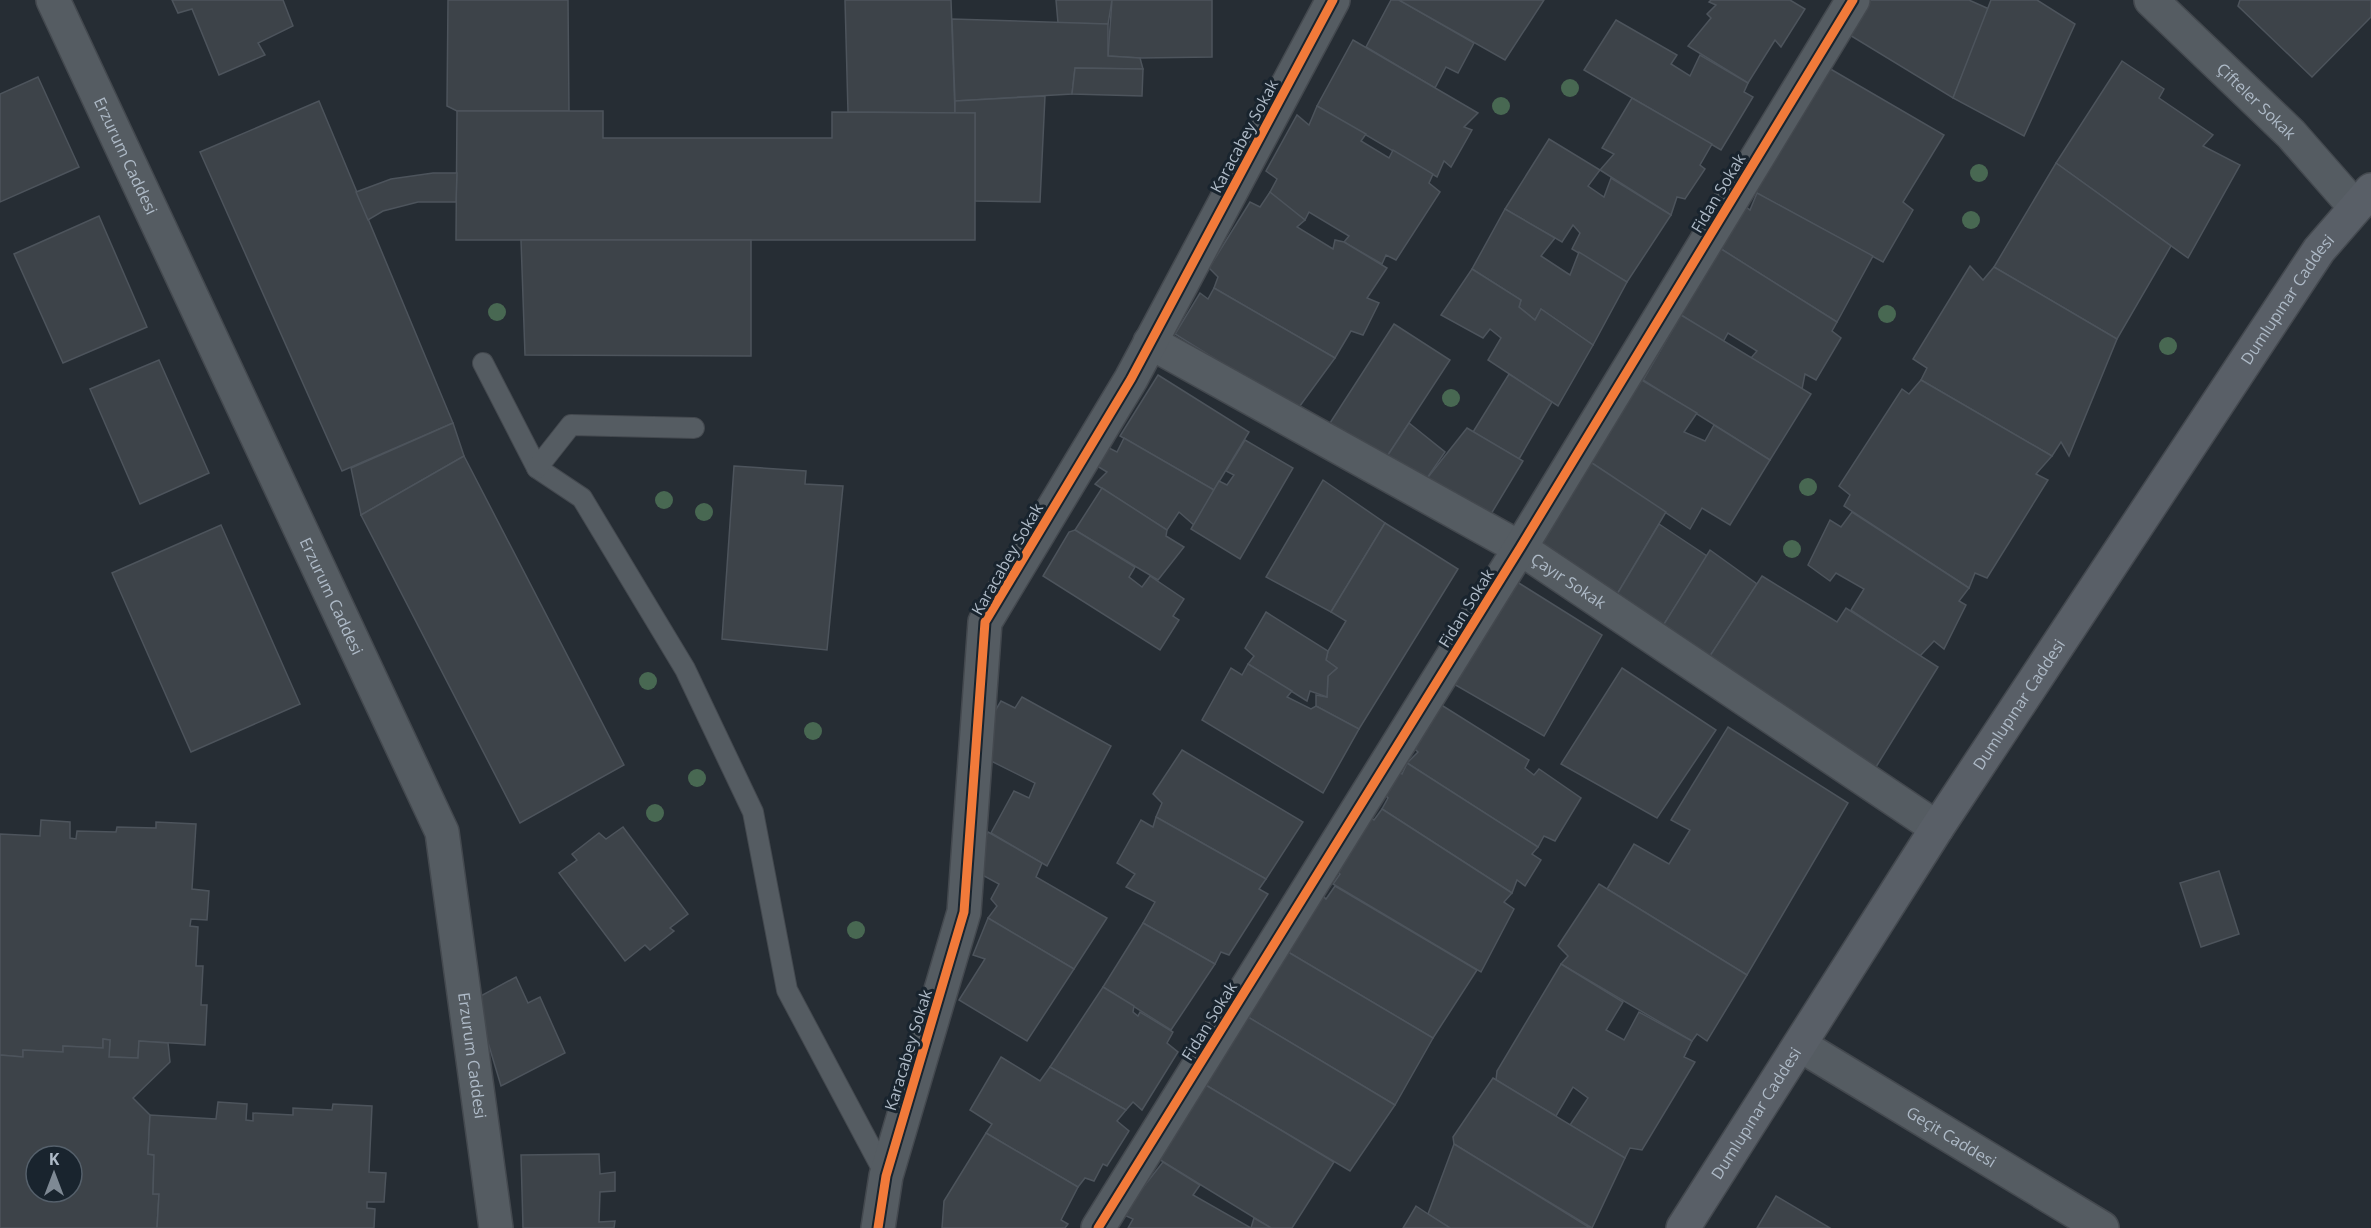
<svg xmlns="http://www.w3.org/2000/svg" width="2371" height="1228" font-family="'Open Sans',sans-serif">
  <style>
    .building { fill: #3d4349; stroke: #4d545c; stroke-width: 1.5; fill-rule: evenodd }
    .lines { fill: none; stroke-linecap: round; stroke-linejoin: round }
    .lane-casing { stroke: #44494f; stroke-width: 22 }
    .street-casing { stroke: #44494f; stroke-width: 36 }
    .secondary-casing { stroke: #44494f; stroke-width: 36 }
    .lane { stroke: #555c62; stroke-width: 20 }
    .street { stroke: #555c62; stroke-width: 33 }
    .secondary { stroke: #595f67; stroke-width: 33 }
    .cycleway-casing { stroke: #19242e; stroke-width: 13 }
    .cycleway { stroke: #f17a3a; stroke-width: 9 }
    .tree { fill: #486852 }
    .labels { text-anchor: middle; dominant-baseline: central; stroke-width: 6; stroke-linejoin: round; paint-order: stroke }
    .street-label { font-size: 16px; fill: #aebac7; stroke: #19242e }
  </style>
  <rect width="100%" height="100%" fill="#262d34"/>
  <!-- building -->
  <g class="building">
    <path d="M 172,0 L 283,0 L 293,26 L 258,43 L 265,55 L 219,75 L 192,9 L 178,13 Z"/>
    <path d="M 448,0 L 568,0 L 569,111 L 457,111 L 447,106 Z"/>
    <path d="M 845,0 L 951,0 L 955,113 L 848,112 Z"/>
    <path d="M 1056,0 L 1112,0 L 1108,24 L 1058,23 Z"/>
    <path d="M 1112,0 L 1212,0 L 1212,57 L 1140,58 L 1108,56 Z"/>
    <path d="M 1391,0 L 1399,0 L 1474,43 L 1458,73 L 1446,67 L 1435,88 L 1366,47 Z"/>
    <path d="M 1399,0 L 1544,0 L 1505,60 Z"/>
    <path d="M 1711,0 L 1790,0 L 1805,9 L 1781,47 L 1775,40 L 1748,83 L 1688,46 L 1711,18 L 1707,14 L 1716,5 L 1709,2 Z"/>
    <path d="M 1869,0 L 1969,0 L 1989,9 L 1953,98 L 1848,34 Z"/>
    <path d="M 1991,0 L 2037,0 L 2075,24 L 2024,136 L 1953,98 Z"/>
    <path d="M 2240,0 L 2371,0 L 2371,17 L 2312,77 L 2238,6 Z"/>
    <path d="M 952,19 L 1108,24 L 1108,56 L 1140,58 L 1143,69 L 1075,68 L 1072,94 L 955,101 Z"/>
    <path d="M 1616,20 L 1677,55 L 1671,64 L 1690,76 L 1700,55 L 1748,83 L 1744,92 L 1753,97 L 1721,150 L 1584,70 Z"/>
    <path d="M 1353,40 L 1478,113 L 1464,127 L 1472,130 L 1451,167 L 1444,161 L 1437,177 L 1317,106 Z"/>
    <path d="M 2122,61 L 2164,89 L 2159,98 L 2213,135 L 2203,146 L 2240,165 L 2188,258 L 2056,163 Z"/>
    <path d="M 1827,67 L 1944,135 L 1903,202 L 1913,210 L 1883,262 L 1751,190 Z"/>
    <path d="M 1075,68 L 1143,69 L 1142,96 L 1072,94 Z"/>
    <path d="M 38,77 L 79,167 L 0,202 L 0,94 Z"/>
    <path d="M 1045,96 L 1040,202 L 975,201 L 975,113 L 955,113 L 955,101 Z"/>
    <path d="M 1632,98 L 1712,144 L 1700,165 L 1705,169 L 1685,199 L 1677,197 L 1671,215 L 1600,170 L 1614,154 L 1602,148 Z"/>
    <path d="M 319,101 L 453,423 L 342,471 L 200,152 Z"/>
    <path d="M 1317,106 L 1366,134 L 1361,141 L 1389,158 L 1393,150 L 1433,174 L 1429,183 L 1440,192 L 1396,260 L 1386,255 L 1382,264 L 1344,242 L 1349,236 L 1309,212 L 1305,220 L 1268,196 L 1277,179 L 1266,171 L 1297,115 L 1309,125 Z"/>
    <path d="M 457,111 L 603,111 L 603,138 L 832,138 L 832,112 L 975,113 L 975,240 L 456,240 Z"/>
    <path d="M 1549,139 L 1600,170 L 1588,186 L 1604,197 L 1611,178 L 1671,215 L 1627,282 L 1572,249 L 1580,233 L 1573,225 L 1562,242 L 1505,209 Z"/>
    <path d="M 2056,163 L 2171,246 L 2117,339 L 1994,267 Z"/>
    <path d="M 433,173 L 457,173 L 456,202 L 418,202 L 383,211 L 368,220 L 356,192 L 391,179 Z"/>
    <path d="M 1270,192 L 1305,220 L 1297,227 L 1333,249 L 1335,240 L 1344,242 L 1387,268 L 1367,298 L 1379,303 L 1363,335 L 1351,331 L 1335,358 L 1214,288 L 1218,277 L 1209,268 L 1250,202 L 1260,207 Z"/>
    <path d="M 1757,193 L 1873,256 L 1837,322 L 1718,247 L 1741,203 L 1750,210 Z"/>
    <path d="M 1505,209 L 1555,238 L 1541,256 L 1570,275 L 1579,252 L 1627,282 L 1593,345 L 1541,309 L 1535,320 L 1519,307 L 1521,300 L 1472,269 Z"/>
    <path d="M 99,216 L 147,327 L 63,363 L 14,254 Z"/>
    <path d="M 521,240 L 751,240 L 751,356 L 525,355 Z"/>
    <path d="M 1718,247 L 1837,322 L 1832,331 L 1841,338 L 1816,380 L 1805,374 L 1802,389 L 1751,358 L 1757,351 L 1728,333 L 1723,342 L 1681,315 Z"/>
    <path d="M 1970,266 L 1983,280 L 1994,267 L 2117,339 L 2069,456 L 2061,442 L 2052,456 L 1921,380 L 1927,368 L 1913,359 Z"/>
    <path d="M 1472,269 L 1521,300 L 1519,307 L 1535,320 L 1541,309 L 1593,345 L 1558,406 L 1488,360 L 1501,338 L 1490,329 L 1483,338 L 1441,315 Z"/>
    <path d="M 1214,288 L 1335,358 L 1297,410 L 1175,334 L 1200,293 L 1208,299 Z"/>
    <path d="M 1681,315 L 1811,394 L 1770,460 L 1643,380 Z"/>
    <path d="M 1394,324 L 1450,360 L 1386,458 L 1330,423 Z"/>
    <path d="M 159,360 L 209,473 L 140,504 L 90,389 Z"/>
    <path d="M 1509,374 L 1552,402 L 1519,459 L 1473,432 Z"/>
    <path d="M 1158,375 L 1249,432 L 1214,490 L 1120,436 Z"/>
    <path d="M 1635,376 L 1697,413 L 1684,432 L 1705,441 L 1714,425 L 1770,460 L 1730,525 L 1702,508 L 1690,529 L 1589,461 Z"/>
    <path d="M 1921,380 L 2052,456 L 2036,474 L 2048,480 L 1987,578 L 1975,573 L 1969,588 L 1844,506 L 1850,495 L 1839,486 L 1902,389 L 1909,394 Z"/>
    <path d="M 453,423 L 464,456 L 361,515 L 351,468 Z"/>
    <path d="M 1409,423 L 1445,452 L 1425,481 L 1386,458 Z"/>
    <path d="M 1467,428 L 1523,461 L 1488,519 L 1425,481 Z"/>
    <path d="M 1124,438 L 1214,490 L 1194,525 L 1179,512 L 1167,530 L 1095,484 L 1107,472 L 1097,466 L 1107,447 L 1117,452 Z"/>
    <path d="M 1245,440 L 1293,468 L 1240,559 L 1191,529 L 1219,481 L 1227,485 L 1234,475 L 1226,471 Z"/>
    <path d="M 464,456 L 624,765 L 520,823 L 361,515 Z"/>
    <path d="M 1589,461 L 1666,512 L 1613,601 L 1536,552 Z"/>
    <path d="M 734,466 L 806,471 L 805,484 L 843,486 L 827,650 L 722,639 Z"/>
    <path d="M 1323,480 L 1385,523 L 1331,612 L 1266,577 Z"/>
    <path d="M 1102,488 L 1167,530 L 1166,536 L 1184,547 L 1158,580 L 1075,530 Z"/>
    <path d="M 1852,512 L 1969,588 L 1959,601 L 1966,605 L 1944,649 L 1934,641 L 1920,656 L 1851,610 L 1864,589 L 1836,573 L 1830,581 L 1808,565 L 1830,520 L 1841,527 Z"/>
    <path d="M 1385,523 L 1458,569 L 1359,729 L 1316,706 L 1316,695 L 1327,697 L 1328,676 L 1337,668 L 1326,660 L 1328,651 L 1346,621 L 1331,612 Z"/>
    <path d="M 1659,524 L 1707,556 L 1661,629 L 1613,601 Z"/>
    <path d="M 221,525 L 300,704 L 191,752 L 112,573 Z"/>
    <path d="M 1075,530 L 1135,567 L 1129,577 L 1142,587 L 1150,576 L 1184,599 L 1173,616 L 1179,620 L 1160,650 L 1043,576 L 1069,532 Z"/>
    <path d="M 1710,550 L 1757,584 L 1708,659 L 1661,629 Z"/>
    <path d="M 1762,576 L 1837,622 L 1846,608 L 1938,667 L 1876,767 L 1708,659 Z"/>
    <path d="M 1514,580 L 1602,635 L 1544,736 L 1452,683 Z"/>
    <path d="M 1266,612 L 1328,651 L 1326,660 L 1337,668 L 1328,676 L 1327,697 L 1310,691 L 1307,701 L 1248,664 L 1254,656 L 1245,648 Z"/>
    <path d="M 1248,664 L 1292,691 L 1287,697 L 1311,709 L 1316,706 L 1359,729 L 1323,793 L 1202,720 L 1231,668 L 1242,675 Z"/>
    <path d="M 1622,668 L 1716,730 L 1657,818 L 1561,764 Z"/>
    <path d="M 1022,697 L 1111,746 L 1047,866 L 991,833 L 1014,791 L 1029,798 L 1035,783 L 989,760 L 990,719 L 1001,701 L 1015,708 Z"/>
    <path d="M 1435,701 L 1529,760 L 1525,768 L 1534,775 L 1539,769 L 1581,798 L 1555,841 L 1544,836 L 1538,847 L 1407,763 L 1418,752 L 1406,741 Z"/>
    <path d="M 1728,727 L 1848,803 L 1747,975 L 1607,889 L 1634,844 L 1669,864 L 1690,830 L 1671,820 Z"/>
    <path d="M 1182,750 L 1303,822 L 1266,879 L 1156,817 L 1162,803 L 1153,794 Z"/>
    <path d="M 1407,763 L 1538,847 L 1532,854 L 1541,860 L 1525,886 L 1517,880 L 1512,893 L 1382,809 L 1388,798 L 1382,792 L 1395,770 L 1402,774 Z"/>
    <path d="M 1382,809 L 1512,893 L 1504,902 L 1514,909 L 1481,972 L 1333,884 L 1340,874 L 1330,865 L 1360,812 L 1374,820 Z"/>
    <path d="M 1156,817 L 1266,879 L 1259,889 L 1268,894 L 1229,955 L 1221,952 L 1215,964 L 1143,923 L 1155,902 L 1126,887 L 1135,874 L 1117,863 L 1141,820 L 1153,827 Z"/>
    <path d="M 41,820 L 70,822 L 70,838 L 76,839 L 77,831 L 116,832 L 117,827 L 156,828 L 156,822 L 196,824 L 192,889 L 209,891 L 207,920 L 191,919 L 190,926 L 198,927 L 196,966 L 203,966 L 201,1005 L 207,1005 L 205,1045 L 139,1041 L 138,1058 L 109,1057 L 110,1040 L 103,1039 L 103,1048 L 63,1046 L 63,1052 L 23,1050 L 23,1057 L 0,1055 L 0,834 L 40,836 Z"/>
    <path d="M 623,827 L 688,914 L 670,928 L 674,931 L 650,950 L 645,945 L 625,961 L 559,873 L 577,860 L 572,854 L 599,833 L 606,839 Z"/>
    <path d="M 988,832 L 1042,863 L 1036,877 L 1107,918 L 1074,969 L 988,918 L 997,906 L 991,899 L 999,884 L 975,871 L 973,862 Z"/>
    <path d="M 2219,871 L 2239,934 L 2201,947 L 2180,883 Z"/>
    <path d="M 1599,884 L 1747,975 L 1707,1041 L 1697,1034 L 1692,1041 L 1561,964 L 1568,956 L 1558,946 Z"/>
    <path d="M 1335,886 L 1477,970 L 1433,1038 L 1283,949 L 1320,893 L 1326,899 Z"/>
    <path d="M 988,918 L 1074,969 L 1027,1041 L 959,1000 L 985,959 L 973,955 Z"/>
    <path d="M 1143,923 L 1215,964 L 1171,1030 L 1103,987 Z"/>
    <path d="M 1283,949 L 1433,1038 L 1395,1105 L 1243,1014 Z"/>
    <path d="M 1561,964 L 1623,1002 L 1606,1030 L 1624,1040 L 1639,1012 L 1692,1041 L 1684,1057 L 1695,1062 L 1642,1150 L 1630,1148 L 1625,1158 L 1570,1125 L 1588,1098 L 1573,1087 L 1556,1116 L 1496,1080 L 1497,1071 Z"/>
    <path d="M 516,977 L 528,1003 L 540,997 L 565,1053 L 501,1086 L 475,999 Z"/>
    <path d="M 1103,987 L 1134,1006 L 1133,1012 L 1138,1016 L 1140,1012 L 1173,1032 L 1167,1043 L 1178,1052 L 1142,1110 L 1133,1102 L 1126,1110 L 1050,1067 Z"/>
    <path d="M 1243,1014 L 1395,1105 L 1350,1171 L 1204,1084 Z"/>
    <path d="M 103,1039 L 110,1040 L 109,1057 L 138,1058 L 139,1041 L 168,1043 L 170,1062 L 133,1098 L 150,1115 L 148,1154 L 154,1155 L 153,1194 L 159,1194 L 157,1228 L 0,1228 L 0,1055 L 23,1057 L 23,1050 L 63,1052 L 63,1046 L 103,1048 ZM 36,1156 L 72,1156 L 72,1192 L 36,1192 Z"/>
    <path d="M 1001,1057 L 1040,1081 L 1050,1067 L 1126,1110 L 1117,1121 L 1129,1131 L 1107,1166 L 1103,1164 L 1094,1181 L 1085,1178 L 1078,1187 L 986,1133 L 992,1124 L 970,1110 Z"/>
    <path d="M 1493,1078 L 1625,1158 L 1592,1228 L 1454,1144 L 1453,1137 Z"/>
    <path d="M 1204,1084 L 1334,1162 L 1292,1228 L 1271,1228 L 1157,1158 Z"/>
    <path d="M 218,1102 L 247,1104 L 246,1120 L 253,1121 L 253,1113 L 293,1115 L 293,1108 L 332,1110 L 333,1104 L 372,1106 L 369,1172 L 386,1173 L 384,1202 L 367,1202 L 367,1208 L 375,1209 L 374,1228 L 157,1228 L 159,1194 L 153,1194 L 154,1155 L 148,1154 L 150,1115 L 216,1119 Z"/>
    <path d="M 986,1133 L 1078,1187 L 1061,1220 L 1068,1224 L 1065,1228 L 942,1228 L 944,1201 Z"/>
    <path d="M 1454,1144 L 1590,1228 L 1450,1228 L 1428,1214 Z"/>
    <path d="M 599,1154 L 600,1174 L 615,1172 L 615,1191 L 600,1192 L 599,1222 L 615,1221 L 614,1228 L 523,1228 L 521,1155 Z"/>
    <path d="M 1163,1162 L 1200,1185 L 1193,1195 L 1251,1228 L 1128,1228 L 1133,1219 L 1122,1214 Z"/>
    <path d="M 1776,1196 L 1830,1228 L 1757,1228 Z"/>
    <path d="M 1416,1206 L 1428,1214 L 1450,1228 L 1403,1228 Z"/>
    <path d="M 1254,1218 L 1271,1228 L 1251,1228 Z"/>
  </g>
  <g class="lines">
    <defs>
      <g id="lane">
        <path d="M 483,363 L 537,468 L 582,498 L 685,669 L 753,812 L 787,990 L 886,1176"/>
        <path d="M 537,468 L 571,425 L 694,428"/>
      </g>
      <g id="street">
        <path id="s1" d="M 53,0 L 442,832 L 496,1228"/>
        <path id="s2" d="M 2151,0 L 2291,134 L 2355,207"/>
        <path id="s3" d="M 1150,342 L 1520,548 L 1937,828"/>
        <path id="s4" d="M 1800,1045 L 2102,1228"/>
        <path d="M 878,1228 L 886,1176 L 964,912 L 985,622 L 1131,379 L 1333,0"/>
        <path d="M 1098,1228 L 1520,548 L 1853,0"/>
      </g>
      <g id="secondary">
        <path id="s5" d="M 1683,1228 L 1937,828 L 2319,250 L 2371,190"/>
      </g>
    </defs>
    <!-- lane casing -->
    <use href="#lane" class="lane-casing"/>
    <!-- street casing -->
    <use href="#street" class="street-casing"/>
    <!-- secondary casing -->
    <use href="#secondary" class="secondary-casing"/>
    <!-- lane -->
    <use href="#lane" class="lane"/>
    <!-- street -->
    <use href="#street" class="street"/>
    <!-- secondary -->
    <use href="#secondary" class="secondary"/>
    <defs>
      <g id="cycleway">
        <path d="M 878,1228 L 886,1176 L 964,912 L 985,622 L 1131,379 L 1333,0"/>
        <path d="M 1098,1228 L 1520,548 L 1853,0"/>
      </g>
    </defs>
    <!-- cycleway casing -->
    <use href="#cycleway" class="cycleway-casing"/>
    <!-- cycleway -->
    <use href="#cycleway" class="cycleway"/>
  </g>
  <!-- trees -->
  <g class="tree">
    <circle cx="1570" cy="88" r="9"/>
    <circle cx="1501" cy="106" r="9"/>
    <circle cx="1979" cy="173" r="9"/>
    <circle cx="1971" cy="220" r="9"/>
    <circle cx="497" cy="312" r="9"/>
    <circle cx="1887" cy="314" r="9"/>
    <circle cx="2168" cy="346" r="9"/>
    <circle cx="1451" cy="398" r="9"/>
    <circle cx="1808" cy="487" r="9"/>
    <circle cx="664" cy="500" r="9"/>
    <circle cx="704" cy="512" r="9"/>
    <circle cx="1792" cy="549" r="9"/>
    <circle cx="648" cy="681" r="9"/>
    <circle cx="813" cy="731" r="9"/>
    <circle cx="697" cy="778" r="9"/>
    <circle cx="655" cy="813" r="9"/>
    <circle cx="856" cy="930" r="9"/>
  </g>
  <g class="labels">
    <!-- street labels -->
    <g class="street-label">
      <text stroke="none"><textPath href="#s2" startOffset="146">Çifteler Sokak</textPath></text>
      <text transform="translate(1244 136) rotate(-62)">Karacabey Sokak</text>
      <text stroke="none"><textPath href="#s1" startOffset="172">Erzurum Caddesi</textPath></text>
      <text transform="translate(1718 193) rotate(-59)">Fidan Sokak</text>
      <text stroke="none"><textPath href="#s5" startOffset="1108">Dumlupınar Caddesi</textPath></text>
      <text transform="translate(1007 559) rotate(-60)">Karacabey Sokak</text>
      <text stroke="none"><textPath href="#s3" startOffset="482">Çayır Sokak</textPath></text>
      <text stroke="none"><textPath href="#s1" startOffset="658">Erzurum Caddesi</textPath></text>
      <text transform="translate(1466 608) rotate(-58)">Fidan Sokak</text>
      <text stroke="none"><textPath href="#s5" startOffset="622">Dumlupınar Caddesi</textPath></text>
      <text transform="translate(1209 1021) rotate(-58)">Fidan Sokak</text>
      <text transform="translate(908 1050) rotate(-73)">Karacabey Sokak</text>
      <text stroke="none"><textPath href="#s1" startOffset="1144">Erzurum Caddesi</textPath></text>
      <text stroke="none"><textPath href="#s5" startOffset="136">Dumlupınar Caddesi</textPath></text>
      <text stroke="none"><textPath href="#s4" startOffset="177">Geçit Caddesi</textPath></text>
    </g>
  </g>
  <!-- north arrow -->
  <g transform="translate(54 1174)"><circle r="28" fill="#19242e" stroke="#55606b" stroke-width="1.5"/>
  <path d="M0-4.5L10 22L0 15L-10 22Z" fill="#7e8994"/>
  <text y="-9" font-size="16" font-weight="bold" text-anchor="middle" fill="#aebac7">K</text>
  </g>
</svg>
